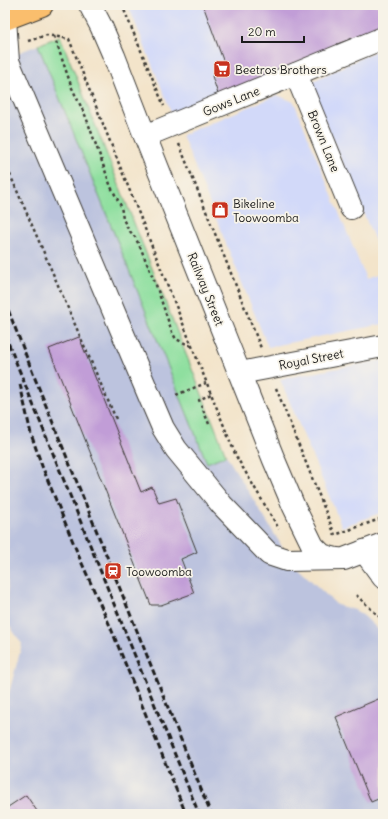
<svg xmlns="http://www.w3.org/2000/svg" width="388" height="819" font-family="Delius,sans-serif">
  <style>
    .built { fill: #d2d9f9 }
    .industrial { fill: #bcc3de }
    .green { fill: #8edf9f; stroke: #557e5e }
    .building { fill: #c19dd7 }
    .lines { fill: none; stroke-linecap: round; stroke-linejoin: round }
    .minor-casing { stroke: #3c3a36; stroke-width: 24 }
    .major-casing { stroke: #3c3a36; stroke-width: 24 }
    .path { stroke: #3c3a36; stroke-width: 2.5; stroke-dasharray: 3 3; stroke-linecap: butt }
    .minor { stroke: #fff; stroke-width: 22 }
    .major { stroke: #fabe6d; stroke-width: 22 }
    .rail { stroke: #1c1c1c; stroke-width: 3; stroke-dasharray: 6 3; stroke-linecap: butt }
    .labels { text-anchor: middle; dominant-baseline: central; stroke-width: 3.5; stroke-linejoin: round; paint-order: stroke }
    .poi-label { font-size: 12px; fill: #1c1c1c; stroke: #f7f3e8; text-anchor: start }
    .street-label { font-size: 12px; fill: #1c1c1c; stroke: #f7f3e8 }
  </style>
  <rect width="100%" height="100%" fill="#f7f3e8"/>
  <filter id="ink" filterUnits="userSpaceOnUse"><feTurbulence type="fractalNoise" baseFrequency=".025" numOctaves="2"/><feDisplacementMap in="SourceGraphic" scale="8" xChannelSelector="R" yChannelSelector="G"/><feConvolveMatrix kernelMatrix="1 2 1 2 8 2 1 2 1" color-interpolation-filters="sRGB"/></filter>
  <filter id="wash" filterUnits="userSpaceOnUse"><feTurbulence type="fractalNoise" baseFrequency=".012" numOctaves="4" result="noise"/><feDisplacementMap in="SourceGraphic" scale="16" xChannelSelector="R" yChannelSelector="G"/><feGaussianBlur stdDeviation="0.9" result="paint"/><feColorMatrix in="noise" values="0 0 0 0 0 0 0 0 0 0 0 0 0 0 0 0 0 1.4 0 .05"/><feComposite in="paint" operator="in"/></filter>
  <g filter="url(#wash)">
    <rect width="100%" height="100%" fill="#f3e4ca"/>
    <!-- built -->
    <g class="built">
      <path d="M 128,5 L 383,5 L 383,33 L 174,119 Z"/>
      <path d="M 375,51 L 383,55 L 383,260 L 309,83 Z"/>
      <path d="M 277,95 L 294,102 L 366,279 L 383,273 L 383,324 L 268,347 L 182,135 Z"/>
      <path d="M 383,360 L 383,512 L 342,527 L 280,379 Z"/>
    </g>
    <!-- industrial -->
    <path class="industrial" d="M 38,45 L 207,462 L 226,455 L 280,543 L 286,557 L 337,605 L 355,610 L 364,616 L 383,634 L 383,814 L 5,814 L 5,708 L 22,644 L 7,622 L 8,526 L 5,519 L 5,58 Z"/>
    <!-- green -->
    <path class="green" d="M 60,36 L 226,455 L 207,463 L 38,45 Z"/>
    <g id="blocks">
      <!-- building -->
      <g class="building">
        <path d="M 203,5 L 381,5 L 383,12 L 383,27 L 337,44 L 338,47 L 219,97 L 212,76 L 227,71 Z"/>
        <path d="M 79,337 L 141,492 L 152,487 L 159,503 L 176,498 L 197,552 L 181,559 L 194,593 L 161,605 L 151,605 L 49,349 Z"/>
        <path d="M 383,697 L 383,797 L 371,802 L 336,717 Z"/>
        <path d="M 26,795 L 39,814 L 5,814 L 5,809 Z"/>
      </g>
    </g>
  </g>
  <g filter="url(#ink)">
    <use href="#blocks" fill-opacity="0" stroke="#3c3a36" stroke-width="1"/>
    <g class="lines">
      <defs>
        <g id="minor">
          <path d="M 90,5 L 101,26 L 114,56 L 145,136 L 274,460 L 294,507 L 313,546 L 322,555 L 328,557 L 336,559"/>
          <path d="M 5,19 L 8,61 L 151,400 L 163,428 L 176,449 L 222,505 L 269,554 L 287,560 L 344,559 L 383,544"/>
          <path d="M 296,74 L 351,208"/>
          <path d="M 145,136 L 383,38"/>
          <path d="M 240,373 L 383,346"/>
          <path d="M 364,551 L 383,577"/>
        </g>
        <path id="major" d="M 5,19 L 42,5"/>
      </defs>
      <!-- minor casing -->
      <use href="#minor" class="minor-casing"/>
      <!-- major casing -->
      <use href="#major" class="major-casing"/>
      <!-- path -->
      <g class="path">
        <path d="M 122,5 L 164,106"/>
        <path d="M 54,36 L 72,88 L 86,117 L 111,187 L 121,206 L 123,219 L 128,229 L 135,237 L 141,249 L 156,285 L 172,332 L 176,339 L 191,346"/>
        <path d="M 28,41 L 47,35 L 69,39 L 236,456 L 279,529"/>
        <path d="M 179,144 L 261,348"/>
        <path d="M 5,163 L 116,419"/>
        <path d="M 276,388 L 335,535 L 383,518"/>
        <path d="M 176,395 L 206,383"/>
        <path d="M 209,424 L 199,400 L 211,394"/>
        <path d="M 356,595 L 383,620"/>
      </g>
      <!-- minor -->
      <use href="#minor" class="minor"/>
      <!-- major -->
      <use href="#major" class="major"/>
      <!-- rail -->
      <g class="rail">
        <path d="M 5,302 L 34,376 L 211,814"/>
        <path d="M 5,335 L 199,814"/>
        <path d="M 20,384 L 31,434 L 42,466 L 80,559 L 110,626 L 186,814"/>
      </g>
    </g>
  </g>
  <!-- icons -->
  <defs>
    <symbol id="supermarket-square" viewBox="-11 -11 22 22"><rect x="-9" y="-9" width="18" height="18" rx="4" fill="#c8321e" stroke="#f7f3e8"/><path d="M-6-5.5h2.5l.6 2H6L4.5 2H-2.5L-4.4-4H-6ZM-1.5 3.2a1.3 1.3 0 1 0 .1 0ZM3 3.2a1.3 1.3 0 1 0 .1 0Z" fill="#fff"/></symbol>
    <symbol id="shop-square" viewBox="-11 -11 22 22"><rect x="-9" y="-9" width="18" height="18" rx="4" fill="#c8321e" stroke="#f7f3e8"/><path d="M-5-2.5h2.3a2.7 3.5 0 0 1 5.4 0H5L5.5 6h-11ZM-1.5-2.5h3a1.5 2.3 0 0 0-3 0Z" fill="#fff"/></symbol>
    <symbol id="station-square" viewBox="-11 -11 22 22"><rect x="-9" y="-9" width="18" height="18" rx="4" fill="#c8321e" stroke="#f7f3e8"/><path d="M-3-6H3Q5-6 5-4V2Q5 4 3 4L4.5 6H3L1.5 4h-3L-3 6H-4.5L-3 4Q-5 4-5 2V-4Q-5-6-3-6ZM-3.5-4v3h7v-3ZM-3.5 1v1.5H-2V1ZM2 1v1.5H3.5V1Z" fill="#fff"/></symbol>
  </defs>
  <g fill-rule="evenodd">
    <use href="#supermarket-square" x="212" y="59" width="20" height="20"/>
    <use href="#shop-square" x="210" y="200" width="20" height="20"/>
    <use href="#station-square" x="103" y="561" width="20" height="20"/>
  </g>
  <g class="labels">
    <!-- poi labels -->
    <g class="poi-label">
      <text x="235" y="69">Beetros Brothers</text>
      <text x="233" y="203">Bikeline<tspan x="233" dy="14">Toowoomba</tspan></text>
      <text x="126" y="571">Toowoomba</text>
    </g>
    <!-- street labels -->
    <g class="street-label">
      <text transform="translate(231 101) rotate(-22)">Gows Lane</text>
      <text transform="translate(324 141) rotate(68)">Brown Lane</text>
      <text transform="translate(206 289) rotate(68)">Railway Street</text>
      <text transform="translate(311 359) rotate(-11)">Royal Street</text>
    </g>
  </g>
  <!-- margin -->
  <rect width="388" height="819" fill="none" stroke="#f7f3e8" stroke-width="20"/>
  <!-- scale -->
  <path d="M242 36v6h62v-6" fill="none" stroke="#1c1c1c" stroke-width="2"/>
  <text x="248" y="36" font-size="12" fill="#1c1c1c" stroke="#f7f3e8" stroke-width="3" paint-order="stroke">20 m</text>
</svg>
